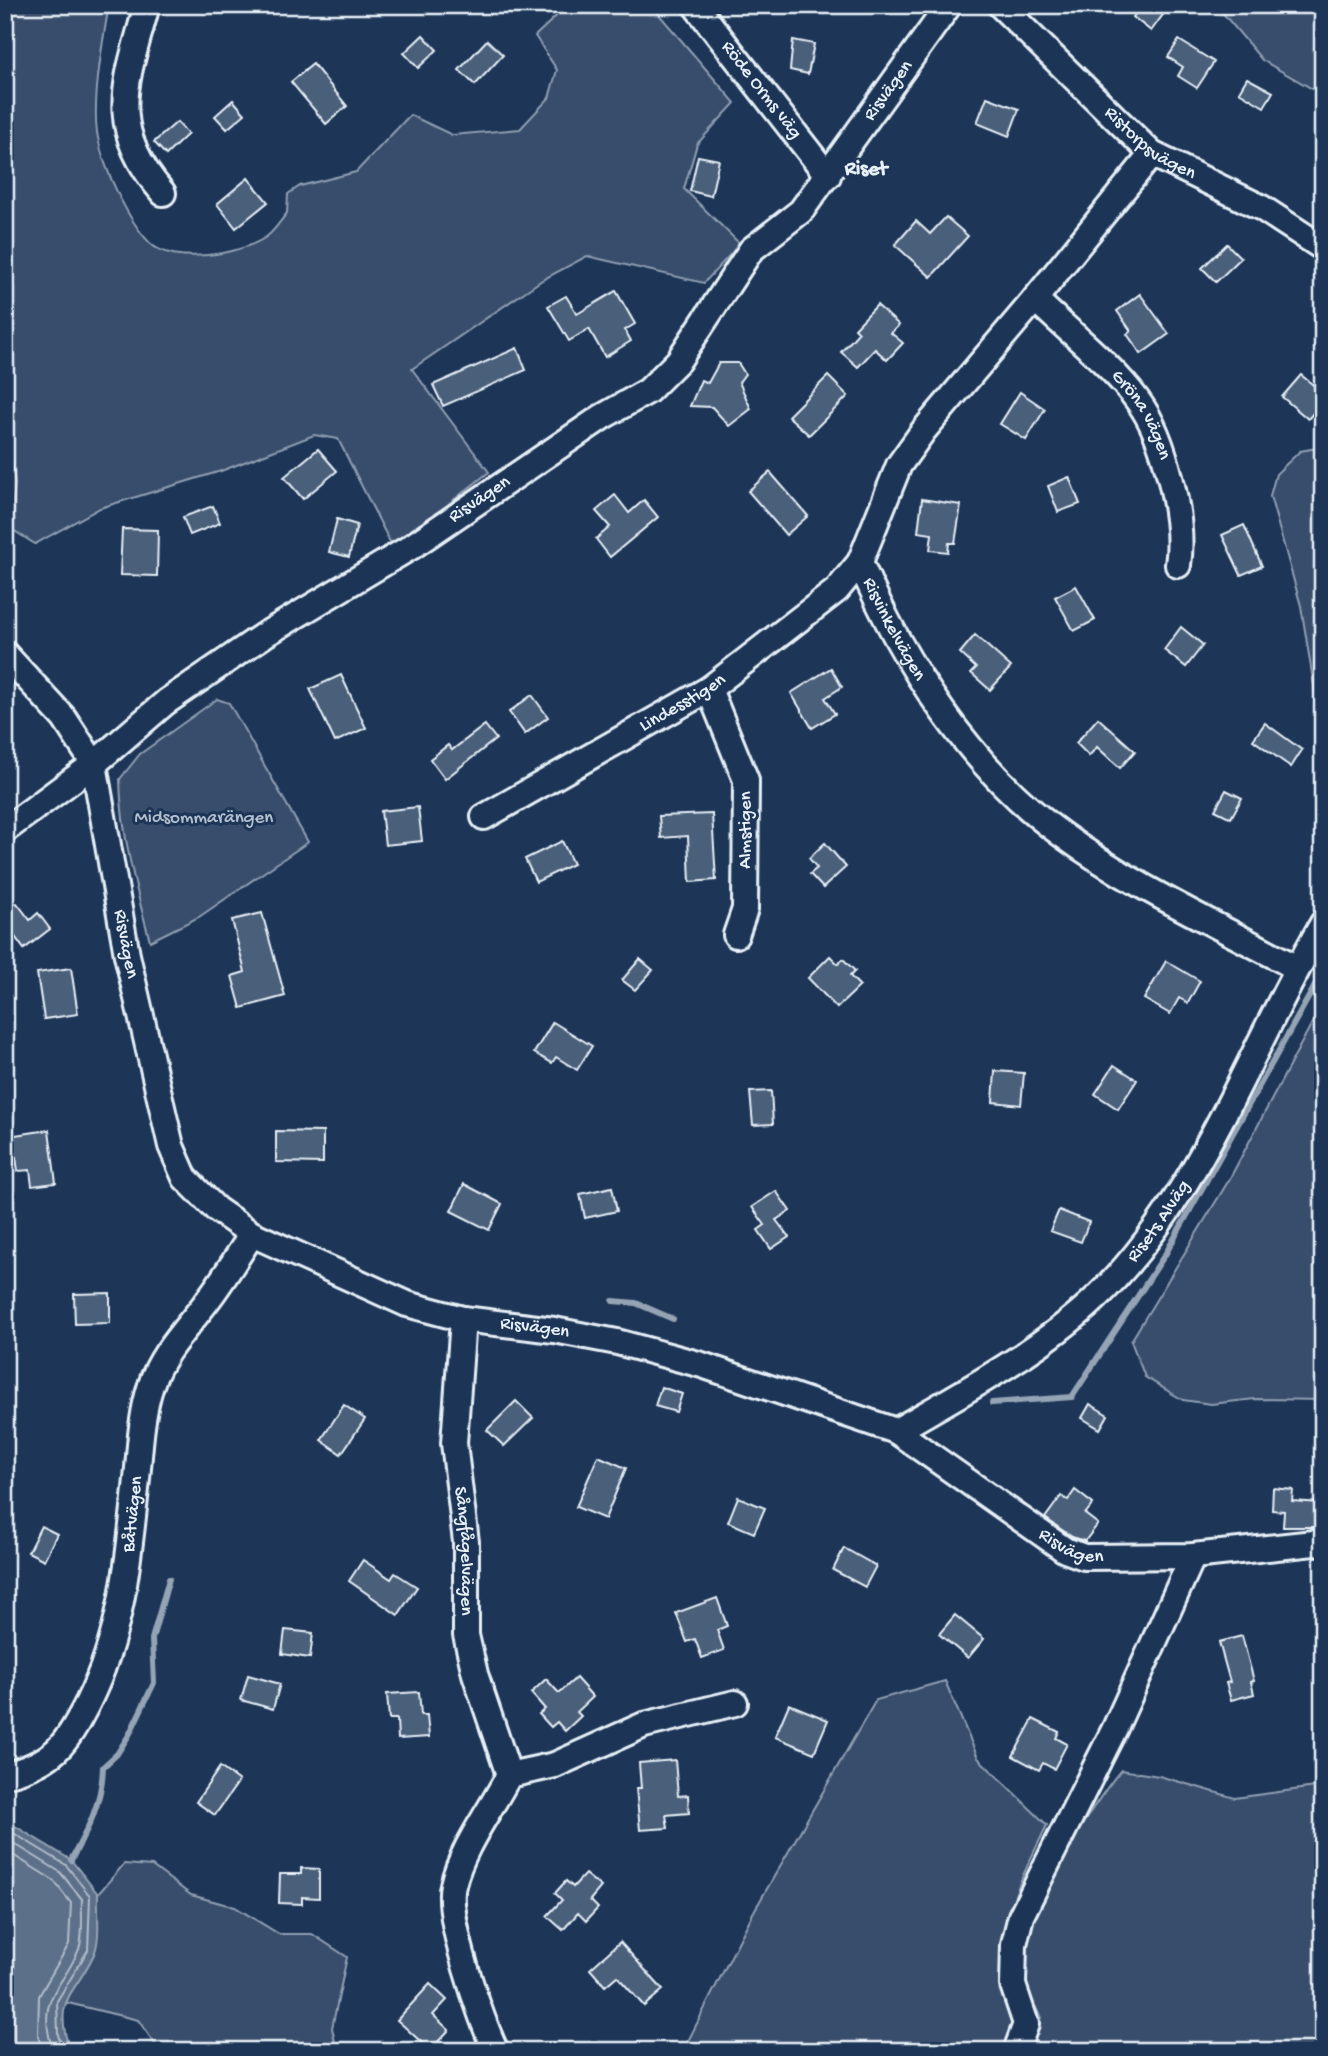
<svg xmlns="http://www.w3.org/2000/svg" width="1328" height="2056" font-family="'Gochi Hand',sans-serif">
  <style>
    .green { fill: #374d6c; stroke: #909fb2; stroke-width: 2 }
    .water { fill: #5d7089; stroke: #95a4b5; stroke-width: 2 }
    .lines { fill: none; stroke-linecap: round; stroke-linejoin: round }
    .shore { stroke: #b0bdcc; stroke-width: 2 }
    .stream { stroke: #95a4b5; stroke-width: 6 }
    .building { fill: #495e7a; stroke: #e8f1f8; stroke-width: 2 }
    .street-casing { stroke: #e8f1f8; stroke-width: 30 }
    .street { stroke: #1d3557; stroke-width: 24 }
    .labels { text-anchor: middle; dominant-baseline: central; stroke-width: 6; stroke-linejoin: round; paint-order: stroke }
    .street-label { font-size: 19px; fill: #e8f1f8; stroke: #1d3557 }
    .park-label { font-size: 19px; fill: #b3c0ce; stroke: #1d3557 }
    .neighbourhood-label { font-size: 21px; font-weight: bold; fill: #e8f1f8; stroke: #1d3557 }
  </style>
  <rect width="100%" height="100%" fill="#1d3557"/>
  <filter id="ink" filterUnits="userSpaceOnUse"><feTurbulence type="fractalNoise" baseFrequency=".0143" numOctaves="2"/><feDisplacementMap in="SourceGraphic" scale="14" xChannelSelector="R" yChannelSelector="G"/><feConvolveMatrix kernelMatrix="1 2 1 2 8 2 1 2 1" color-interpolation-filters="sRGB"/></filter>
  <g filter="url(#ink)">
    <!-- green -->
    <g class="green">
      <path d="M 5,5 L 109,5 C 103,40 91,104 98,138 C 104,169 128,221 150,243 C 172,266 242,254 266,237 C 274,232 281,220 287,213 L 288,194 L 300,186 L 356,172 L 410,115 L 452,135 L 520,129 L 549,98 L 557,70 L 535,36 L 568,5 L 651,5 L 735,103 L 697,144 L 684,189 L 740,244 L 704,283 L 587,256 L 542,280 L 412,369 L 489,472 L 393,548 L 338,439 L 314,435 L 221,471 L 100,508 L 35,544 L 10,528 L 15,484 L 5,404 Z"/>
      <path d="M 1216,5 L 1323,5 L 1323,95 L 1262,60 Z"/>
      <path d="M 1323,447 L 1323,715 L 1318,711 L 1301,606 L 1270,496 L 1276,474 L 1300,451 Z"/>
      <path d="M 217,699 L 229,703 L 308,842 L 199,917 L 150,941 C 136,889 121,834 120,779 L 140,754 Z"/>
      <path d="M 1321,1006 L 1323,1400 L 1255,1399 L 1211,1404 L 1183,1400 L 1145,1377 L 1131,1341 L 1229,1180 Z"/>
      <path d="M 945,1681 L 978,1758 L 1047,1825 C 1022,1878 989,1933 1008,1994 C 1011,2004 1028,2017 1036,2025 L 1041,2018 C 1034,2004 1026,1989 1023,1973 C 1014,1927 1091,1805 1121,1770 L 1159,1776 L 1235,1798 L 1323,1786 L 1323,2051 L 683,2051 L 753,1913 L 876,1700 Z"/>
      <path d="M 124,1864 L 152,1866 L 191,1895 L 235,1907 L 279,1934 L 312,1934 L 347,1957 L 332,2028 L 337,2051 L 160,2051 L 138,2020 L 64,2002 L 95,1952 L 98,1894 Z"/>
    </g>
    <!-- water -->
    <path class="water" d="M 5,1820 L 71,1860 L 98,1894 C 97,1911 101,1939 94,1954 C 75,1996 52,1997 70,2051 L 5,2051 Z"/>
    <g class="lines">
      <!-- shore -->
      <g class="shore">
        <path d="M 5,1828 L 66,1865 L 90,1896 L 88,1950 L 57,2001 L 58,2035 L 63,2051"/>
        <path d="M 5,1838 L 60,1872 L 82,1899 C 81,1913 84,1936 79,1949 C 62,1991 35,1995 53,2051"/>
        <path d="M 5,1850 L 53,1880 L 71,1903 L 69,1944 L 39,1996 L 38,2036 L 42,2051"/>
      </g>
      <!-- stream -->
      <g class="stream">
        <path d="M 613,1301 L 636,1303 L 673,1319"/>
        <path d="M 992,1403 L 1072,1397 L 1166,1253 L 1316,984"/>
        <path d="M 71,1860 C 88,1829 102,1803 103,1767 L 117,1754 L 129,1735 L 154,1683 L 152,1639 L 169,1579"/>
      </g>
    </g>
    <!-- building -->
    <g class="building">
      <path d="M 1142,5 L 1170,5 L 1151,31 L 1133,17 Z"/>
      <path d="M 423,35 L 437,50 L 418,68 L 404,53 Z"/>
      <path d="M 487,40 L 503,55 L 475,85 L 459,70 Z"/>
      <path d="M 793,40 L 814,44 L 808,74 L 790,70 Z"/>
      <path d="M 1179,40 L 1214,62 L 1197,88 L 1178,76 L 1183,67 L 1168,57 Z"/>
      <path d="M 313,64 L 347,106 L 326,124 L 291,82 Z"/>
      <path d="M 1247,78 L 1273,92 L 1264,107 L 1239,92 Z"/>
      <path d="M 987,97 L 1019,109 L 1009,136 L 977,123 Z"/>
      <path d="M 233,100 L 245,114 L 227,129 L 215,116 Z"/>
      <path d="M 177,122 L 188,134 L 166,155 L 154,142 Z"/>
      <path d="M 698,156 L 719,160 L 711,196 L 690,191 Z"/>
      <path d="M 248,178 L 268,202 L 236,228 L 217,204 Z"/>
      <path d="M 946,217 L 968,236 L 931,277 L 895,245 L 916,221 L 930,234 Z"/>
      <path d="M 1227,244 L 1241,258 L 1216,282 L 1202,268 Z"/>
      <path d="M 616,291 L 635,324 L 625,330 L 631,341 L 605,357 L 589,329 L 569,341 L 548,306 L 566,296 L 577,314 Z"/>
      <path d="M 1140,294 L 1169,334 L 1141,354 L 1127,334 L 1131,331 L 1117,311 Z"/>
      <path d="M 877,305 L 899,325 L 891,333 L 903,343 L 887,360 L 875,349 L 858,367 L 841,352 L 859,332 L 855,328 Z"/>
      <path d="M 517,348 L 526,370 L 443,406 L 433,385 Z"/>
      <path d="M 719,363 L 738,363 L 745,374 L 739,382 L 751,409 L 729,426 L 712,407 L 690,406 L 701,380 L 708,383 Z"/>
      <path d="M 1301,375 L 1323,393 L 1323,402 L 1308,419 L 1282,397 Z"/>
      <path d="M 828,376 L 848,396 L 809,435 L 788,416 Z"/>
      <path d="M 1020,392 L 1045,409 L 1026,440 L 1000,424 Z"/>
      <path d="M 318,449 L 337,471 L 303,499 L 284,477 Z"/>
      <path d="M 770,472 L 808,516 L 786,535 L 748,491 Z"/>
      <path d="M 1069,477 L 1080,504 L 1058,512 L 1048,486 Z"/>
      <path d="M 615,495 L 629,513 L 644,500 L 658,517 L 610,557 L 596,539 L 610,527 L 596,511 Z"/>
      <path d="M 922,499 L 961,505 L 955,543 L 949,543 L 948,552 L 930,550 L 932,534 L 918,532 Z"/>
      <path d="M 213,506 L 220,523 L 190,535 L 183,517 Z"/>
      <path d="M 337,519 L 357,525 L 349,557 L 329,552 Z"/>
      <path d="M 1244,525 L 1262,566 L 1241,575 L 1222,535 Z"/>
      <path d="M 122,529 L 158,530 L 157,576 L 120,575 Z"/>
      <path d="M 1076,586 L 1095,620 L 1074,631 L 1055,597 Z"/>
      <path d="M 1181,627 L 1203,645 L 1186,667 L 1164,650 Z"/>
      <path d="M 975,635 L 1011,667 L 990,690 L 971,673 L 976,668 L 960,653 Z"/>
      <path d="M 831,668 L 842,687 L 825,698 L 835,714 L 812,728 L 791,693 Z"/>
      <path d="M 341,675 L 366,728 L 335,742 L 310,689 Z"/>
      <path d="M 532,695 L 548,717 L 525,734 L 509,712 Z"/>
      <path d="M 1098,718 L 1135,751 L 1120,768 L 1097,747 L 1089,756 L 1076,743 Z"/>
      <path d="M 1265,723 L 1302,750 L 1291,767 L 1253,740 Z"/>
      <path d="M 485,725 L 496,739 L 445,779 L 430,759 L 448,745 L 452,750 Z"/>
      <path d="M 1226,790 L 1242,798 L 1231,818 L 1215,810 Z"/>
      <path d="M 418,807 L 422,841 L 385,845 L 381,811 Z"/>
      <path d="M 712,814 L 716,880 L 690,882 L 688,836 L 661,838 L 659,816 Z"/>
      <path d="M 562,841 L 573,864 L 536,882 L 525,859 Z"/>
      <path d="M 825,843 L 846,867 L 823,888 L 810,874 L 817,868 L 809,858 Z"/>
      <path d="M 17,903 L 30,920 L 38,913 L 50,929 L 24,949 L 5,923 L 5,911 Z"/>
      <path d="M 262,913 L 285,996 L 241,1008 L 232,976 L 245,972 L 232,920 Z"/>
      <path d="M 830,956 L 838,964 L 843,959 L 855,971 L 850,976 L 860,986 L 837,1008 L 808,978 Z"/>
      <path d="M 640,959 L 653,970 L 635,990 L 622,980 Z"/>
      <path d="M 1166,961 L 1200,981 L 1188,1003 L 1179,998 L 1170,1014 L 1144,999 Z"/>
      <path d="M 71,968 L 78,1014 L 44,1019 L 37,973 Z"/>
      <path d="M 553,1022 L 592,1046 L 577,1070 L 556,1057 L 552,1063 L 534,1053 Z"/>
      <path d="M 1114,1065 L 1137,1080 L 1118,1109 L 1095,1094 Z"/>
      <path d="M 995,1071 L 1024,1073 L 1021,1105 L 993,1102 Z"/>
      <path d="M 771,1091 L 773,1124 L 753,1125 L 750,1092 Z"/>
      <path d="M 49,1130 L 56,1183 L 32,1186 L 30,1170 L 18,1171 L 16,1157 L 11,1157 L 8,1136 Z"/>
      <path d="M 276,1131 L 323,1132 L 323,1163 L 276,1162 Z"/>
      <path d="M 464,1184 L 502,1204 L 489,1230 L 451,1211 Z"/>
      <path d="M 612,1187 L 617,1211 L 585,1218 L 580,1194 Z"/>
      <path d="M 776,1191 L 790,1211 L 776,1220 L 789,1237 L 771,1249 L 758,1230 L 765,1225 L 752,1207 Z"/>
      <path d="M 1059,1210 L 1089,1222 L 1081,1242 L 1050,1231 Z"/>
      <path d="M 110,1293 L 110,1323 L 75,1324 L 74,1294 Z"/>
      <path d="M 661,1387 L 682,1394 L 676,1412 L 655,1406 Z"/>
      <path d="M 516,1401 L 533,1418 L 504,1446 L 487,1430 Z"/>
      <path d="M 1090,1404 L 1108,1415 L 1100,1429 L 1082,1418 Z"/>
      <path d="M 344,1405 L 365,1419 L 341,1454 L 321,1440 Z"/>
      <path d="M 598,1456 L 626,1468 L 605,1519 L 576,1507 Z"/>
      <path d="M 1273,1488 L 1293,1490 L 1292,1501 L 1322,1503 L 1320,1527 L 1283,1527 L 1284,1511 L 1272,1510 Z"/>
      <path d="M 1075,1490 L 1093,1504 L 1085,1514 L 1098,1524 L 1085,1541 L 1072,1537 L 1045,1518 L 1061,1496 L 1068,1500 Z"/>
      <path d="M 738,1497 L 765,1508 L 754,1533 L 728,1522 Z"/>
      <path d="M 41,1526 L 57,1534 L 44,1560 L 28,1552 Z"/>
      <path d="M 844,1548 L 876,1566 L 865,1587 L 833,1570 Z"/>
      <path d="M 363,1560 L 391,1579 L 395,1573 L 417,1587 L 398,1615 L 349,1581 Z"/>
      <path d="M 717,1598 L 727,1626 L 717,1630 L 724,1650 L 702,1658 L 695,1639 L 687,1642 L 676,1613 Z"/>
      <path d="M 955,1615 L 984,1639 L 968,1658 L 939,1634 Z"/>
      <path d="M 285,1630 L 313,1633 L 310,1658 L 282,1654 Z"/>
      <path d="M 1242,1636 L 1254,1681 L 1251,1682 L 1254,1694 L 1231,1700 L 1226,1683 L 1230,1682 L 1219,1642 Z"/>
      <path d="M 248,1675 L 280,1684 L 273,1709 L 241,1700 Z"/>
      <path d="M 576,1678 L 593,1697 L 577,1712 L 581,1716 L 565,1731 L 557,1722 L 551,1727 L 539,1714 L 545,1709 L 531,1693 L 546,1679 L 559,1693 Z"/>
      <path d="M 419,1692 L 421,1715 L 427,1715 L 429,1737 L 398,1739 L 397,1719 L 389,1719 L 387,1694 Z"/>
      <path d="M 789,1704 L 828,1720 L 814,1753 L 775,1737 Z"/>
      <path d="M 1033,1719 L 1059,1732 L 1056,1738 L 1067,1744 L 1054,1769 L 1043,1763 L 1039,1770 L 1013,1756 Z"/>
      <path d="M 675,1760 L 678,1796 L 688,1795 L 689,1813 L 666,1815 L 668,1828 L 640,1830 L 636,1788 L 641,1788 L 639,1763 Z"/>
      <path d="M 220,1767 L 239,1781 L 215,1815 L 196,1802 Z"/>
      <path d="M 301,1868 L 319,1869 L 319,1898 L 302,1897 L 302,1904 L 279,1903 L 280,1874 L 301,1874 Z"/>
      <path d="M 585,1874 L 601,1887 L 590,1900 L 598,1908 L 586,1921 L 578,1913 L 563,1930 L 547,1916 L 562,1900 L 555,1893 L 566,1881 L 573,1887 Z"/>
      <path d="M 620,1942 L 663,1990 L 644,2006 L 617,1976 L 605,1986 L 590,1969 Z"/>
      <path d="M 430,1984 L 447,2000 L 433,2015 L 449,2030 L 430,2050 L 397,2020 Z"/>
    </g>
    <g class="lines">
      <defs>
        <g id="street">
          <path d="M 147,5 C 126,83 105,125 163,193"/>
          <path id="s1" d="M 695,5 L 828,176"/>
          <path id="s2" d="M 949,5 L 801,211 L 751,250 L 678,361 L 648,391 L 602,417 L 411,547 L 264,635 L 166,702 L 94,764 L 127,955 L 171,1146 L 185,1178 L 216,1209 L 252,1234 L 407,1304 L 463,1319 L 554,1330 L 617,1342 L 702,1365 L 896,1431 L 1065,1550 L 1084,1557 L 1193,1556 L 1323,1542"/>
          <path id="s3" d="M 1000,5 L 1152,154 L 1262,208 L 1323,248"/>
          <path id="s4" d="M 1152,154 L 1035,299 L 924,430 L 899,465 L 860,562 C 902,662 971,769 1061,834 C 1133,887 1218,925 1297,968"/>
          <path id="s5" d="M 1035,299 C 1066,329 1114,367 1138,401 C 1165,437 1185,521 1178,565"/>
          <path d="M 5,654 L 64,718 L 94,764 L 5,830"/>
          <path d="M 709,689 L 746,780 L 745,909 L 736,935"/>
          <path id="s6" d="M 484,817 L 709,689 L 837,590 L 860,562"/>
          <path id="s7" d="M 463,1319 L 454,1443 L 466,1542 L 466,1635 L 475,1674 L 509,1775 L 555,1765 L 644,1725 L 735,1703"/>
          <path id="s8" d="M 896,1431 C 962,1393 1040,1351 1095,1299 C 1200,1199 1250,1046 1323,923"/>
          <path id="s9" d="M 5,1775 C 54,1763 66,1745 88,1702 C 123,1632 129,1555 137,1479 C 140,1448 141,1415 151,1385 C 161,1353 188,1327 207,1301 C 223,1280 237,1257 252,1234"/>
          <path d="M 496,2051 C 481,2021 445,1916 453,1885 C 462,1847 491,1810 509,1775"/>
          <path d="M 1016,2051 L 1026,2024 L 1013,1985 L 1014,1944 L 1021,1916 L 1115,1728 L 1193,1556"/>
        </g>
      </defs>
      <!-- street casing -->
      <use href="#street" class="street-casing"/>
      <!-- street -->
      <use href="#street" class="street"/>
    </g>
  </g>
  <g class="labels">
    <!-- street labels -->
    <g class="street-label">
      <text stroke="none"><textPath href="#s1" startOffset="108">Röde Orms väg</textPath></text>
      <text transform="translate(889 91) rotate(-54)">Risvägen</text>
      <text stroke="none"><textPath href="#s3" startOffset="205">Ristorpsvägen</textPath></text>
      <text stroke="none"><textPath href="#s5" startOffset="159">Gröna vägen</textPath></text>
      <text transform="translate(480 500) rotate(-34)">Risvägen</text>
      <text stroke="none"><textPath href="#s4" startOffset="581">Risvinkelvägen</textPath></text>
      <text stroke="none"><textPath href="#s6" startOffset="229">Lindesstigen</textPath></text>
      <text transform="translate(746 830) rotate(-90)">Almstigen</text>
      <text stroke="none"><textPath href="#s2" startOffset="1344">Risvägen</textPath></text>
      <text stroke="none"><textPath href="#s8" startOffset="340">Risets Alväg</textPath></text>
      <text stroke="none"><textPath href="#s2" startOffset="1974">Risvägen</textPath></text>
      <text stroke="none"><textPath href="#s9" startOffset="310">Båtvägen</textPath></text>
      <text stroke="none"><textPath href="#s2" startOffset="2562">Risvägen</textPath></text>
      <text stroke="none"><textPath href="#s7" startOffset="233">Sångfågelvägen</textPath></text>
    </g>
    <!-- park labels -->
    <g class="park-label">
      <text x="204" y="818">Midsommarängen</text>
    </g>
    <!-- neighbourhood labels -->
    <g class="neighbourhood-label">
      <text x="866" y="170">Riset</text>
    </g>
  </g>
  <!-- margin -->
  <rect width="1328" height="2056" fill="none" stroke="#1d3557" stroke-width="28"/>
  <rect x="14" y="14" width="1300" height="2028" fill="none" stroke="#e8f1f8" stroke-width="2.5" filter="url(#ink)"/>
</svg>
